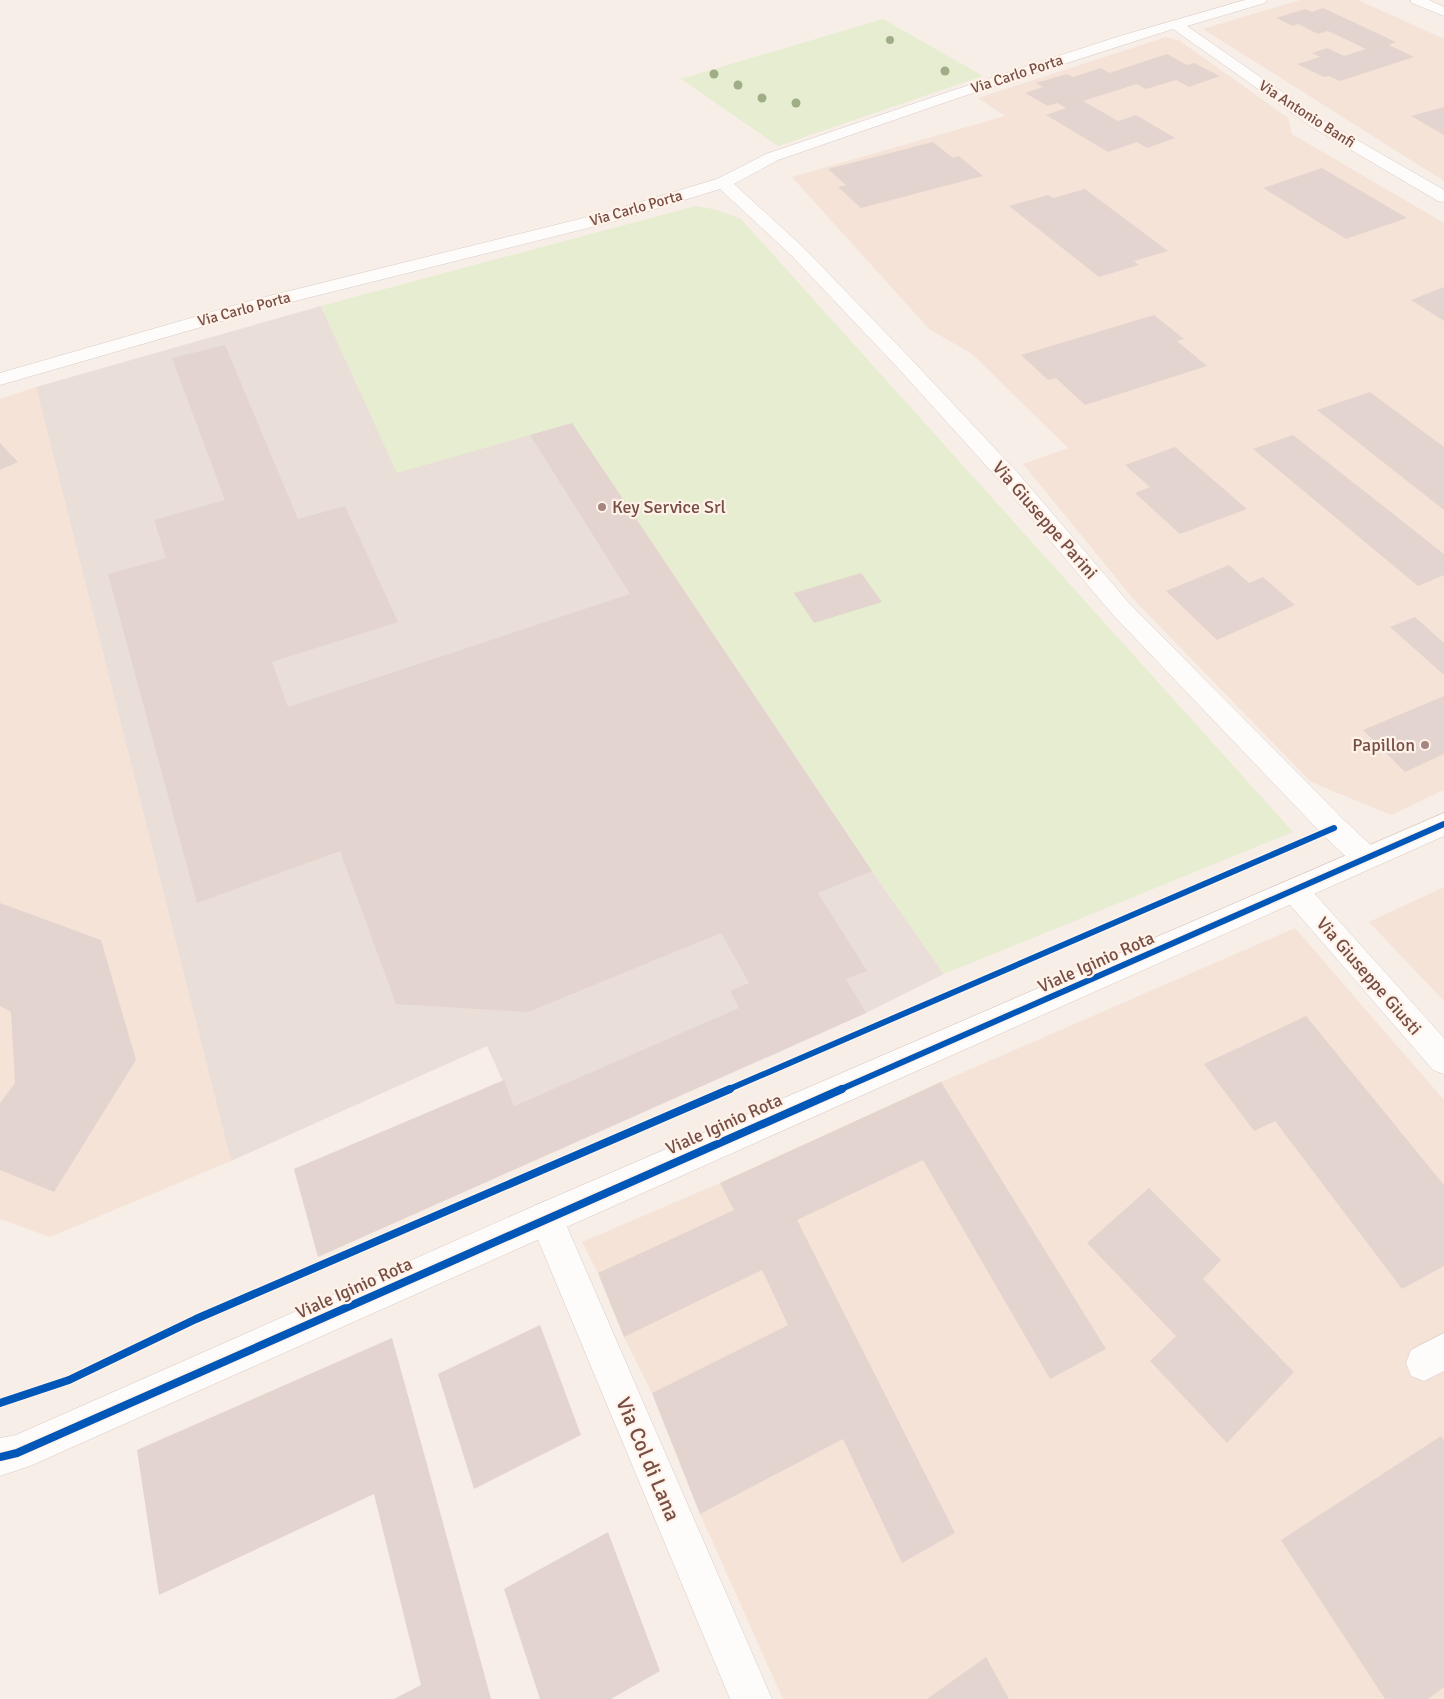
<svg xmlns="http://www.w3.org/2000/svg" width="1444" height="1699" font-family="Signika,sans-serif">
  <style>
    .residential { fill: #f5e3d8 }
    .industrial { fill: #eaded8 }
    .green { fill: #e7edd0 }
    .building { fill: #e4d4cf }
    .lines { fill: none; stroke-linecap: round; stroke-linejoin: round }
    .street-casing { stroke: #d8cac5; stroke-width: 1 }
    .secondary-casing { stroke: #d8c9c3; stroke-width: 1 }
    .street { fill: #fefcfb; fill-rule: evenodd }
    .secondary { fill: #fefcfb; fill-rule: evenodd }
    .cycleway-far1-casing { stroke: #fff2e9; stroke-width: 9 }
    .cycleway-casing { stroke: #fff2e9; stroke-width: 11 }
    .cycleway-far1 { stroke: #0057b8; stroke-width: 6 }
    .cycleway { stroke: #0057b8; stroke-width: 8 }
    .tree { fill: #a0ae88 }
    .poi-dot { fill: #a4867e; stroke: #fff2e9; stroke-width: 2 }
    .labels { text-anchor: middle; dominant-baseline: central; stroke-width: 4.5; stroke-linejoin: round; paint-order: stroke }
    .far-street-label { font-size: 15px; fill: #774e45; stroke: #fff2e9 }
    .poi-label { font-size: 18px; fill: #774e45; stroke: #fff2e9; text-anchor: start }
    .street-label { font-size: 18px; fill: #774e45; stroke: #fff2e9 }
    .near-street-label { font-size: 21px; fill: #774e45; stroke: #fff2e9 }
  </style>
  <rect width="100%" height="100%" fill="#f7eee7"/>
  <!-- residential -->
  <g class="residential">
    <path d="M 1300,0 L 1358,0 L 1444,39 L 1444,181 L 1203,29 Z"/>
    <path d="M 1166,37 L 1180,41 L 1288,118 L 1292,134 L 1444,223 L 1444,790 L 1391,815 L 1311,782 L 1135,601 L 1023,464 L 1068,448 L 972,354 L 929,329 L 792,177 L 1005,116 L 978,98 Z"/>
    <path d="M 36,387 L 231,1161 L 50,1237 L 0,1219 L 0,399 Z"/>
    <path d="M 1444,887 L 1444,1001 L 1369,922 Z"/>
    <path d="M 1295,928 L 1444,1100 L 1444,1699 L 783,1699 L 700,1514 L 652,1393 L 624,1337 L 598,1273 L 582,1242 L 720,1183 L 941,1082 Z"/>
  </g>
  <!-- industrial -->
  <path class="industrial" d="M 321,306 L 397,472 L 572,423 L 872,871 L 944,974 L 866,1013 L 766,1058 L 739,1009 L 514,1106 L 487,1046 L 231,1161 L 36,387 Z"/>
  <!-- green -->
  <g class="green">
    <path d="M 883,19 L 983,76 L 778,146 L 681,79 Z"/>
    <path d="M 696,206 L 717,210 L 741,219 L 1293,832 L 944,974 L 872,871 L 572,423 L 397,473 L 321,306 Z"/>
  </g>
  <!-- building -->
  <g class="building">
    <path d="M 1323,8 L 1396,42 L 1389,45 L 1414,57 L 1340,81 L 1329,76 L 1324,77 L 1297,64 L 1320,57 L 1312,53 L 1327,48 L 1344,56 L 1366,49 L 1328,31 L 1318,34 L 1298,24 L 1293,26 L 1276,18 L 1305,9 L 1312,12 Z"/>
    <path d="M 1167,54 L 1187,65 L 1194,63 L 1220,76 L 1189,87 L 1176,80 L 1146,89 L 1137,84 L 1083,101 L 1118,121 L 1136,115 L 1175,138 L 1147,148 L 1137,142 L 1108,152 L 1046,115 L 1066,108 L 1057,103 L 1048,106 L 1025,93 L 1043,87 L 1036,83 L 1067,74 L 1073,77 L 1101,68 L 1109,73 Z"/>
    <path d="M 1444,107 L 1444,135 L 1411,116 Z"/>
    <path d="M 933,142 L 953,158 L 959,156 L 983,176 L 861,208 L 838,187 L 846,185 L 828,169 Z"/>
    <path d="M 1322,168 L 1407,218 L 1346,239 L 1263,188 Z"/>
    <path d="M 1085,189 L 1168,251 L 1134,261 L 1139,265 L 1099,277 L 1009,206 L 1048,195 L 1053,198 Z"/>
    <path d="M 1444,287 L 1444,321 L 1411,300 Z"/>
    <path d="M 1154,315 L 1184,339 L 1177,341 L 1207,366 L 1085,405 L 1056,378 L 1048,380 L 1021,355 Z"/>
    <path d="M 225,345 L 298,519 L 345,506 L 398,622 L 272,662 L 288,707 L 630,594 L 530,435 L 572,423 L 872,871 L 818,893 L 867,971 L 846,979 L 866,1013 L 318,1257 L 294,1169 L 504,1080 L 514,1106 L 739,1008 L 730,991 L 749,983 L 721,933 L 528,1012 L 396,1004 L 340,851 L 197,903 L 108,574 L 166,558 L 154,520 L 225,500 L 172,358 Z"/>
    <path d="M 1370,392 L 1444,447 L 1444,510 L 1317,410 Z"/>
    <path d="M 1293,435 L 1444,554 L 1444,575 L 1418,586 L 1253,449 Z"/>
    <path d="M 0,443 L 18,462 L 0,470 Z"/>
    <path d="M 1175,447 L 1247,509 L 1180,534 L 1135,493 L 1150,487 L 1125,465 Z"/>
    <path d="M 1229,565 L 1249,583 L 1263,577 L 1295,605 L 1217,640 L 1166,591 Z"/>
    <path d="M 861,573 L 882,602 L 814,623 L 794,593 Z"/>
    <path d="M 1415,617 L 1444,643 L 1444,675 L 1390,627 Z"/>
    <path d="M 1444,696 L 1444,754 L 1405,772 L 1363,730 Z"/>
    <path d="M 0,903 L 101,940 L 136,1060 L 54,1192 L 0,1170 L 0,1103 L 15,1083 L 11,1012 L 0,1006 Z"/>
    <path d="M 1306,1016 L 1444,1185 L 1444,1266 L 1402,1289 L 1275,1121 L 1254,1131 L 1204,1064 Z"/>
    <path d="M 941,1082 L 1106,1349 L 1050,1379 L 923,1160 L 797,1220 L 955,1533 L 902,1563 L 843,1439 L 700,1514 L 652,1393 L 788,1325 L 762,1270 L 624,1337 L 598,1273 L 734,1210 L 720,1183 Z"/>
    <path d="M 1149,1188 L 1221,1260 L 1203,1279 L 1294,1372 L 1227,1443 L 1150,1361 L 1176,1336 L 1087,1243 Z"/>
    <path d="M 540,1325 L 581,1435 L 474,1489 L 438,1374 Z"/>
    <path d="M 392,1338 L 428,1468 L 491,1699 L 394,1699 L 421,1685 L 374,1494 L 159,1595 L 137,1450 Z"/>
    <path d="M 1441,1436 L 1444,1441 L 1444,1687 L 1428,1699 L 1385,1699 L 1281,1540 Z"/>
    <path d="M 608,1532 L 660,1671 L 611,1699 L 540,1699 L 504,1589 Z"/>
    <path d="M 986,1657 L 1009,1699 L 927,1699 Z"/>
  </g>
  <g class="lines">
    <defs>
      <g id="street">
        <path d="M 1245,0 L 1267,0 L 1265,3 L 1187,26 L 1324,121 L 1444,190 L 1444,202 L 1438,201 L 1312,127 L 1173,29 L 961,97 L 778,160 L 734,184 L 804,248 L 911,359 L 1017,472 L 1129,603 L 1344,820 L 1376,850 L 1380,858 L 1376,866 L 1366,869 L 1356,866 L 1324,836 L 1113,615 L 1001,482 L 897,367 L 792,256 L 720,189 L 616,221 L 271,307 L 0,385 L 0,373 L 257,299 L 604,213 L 717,179 L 766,154 L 951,91 L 1120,36 Z"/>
        <path d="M 1295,879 L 1305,883 L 1444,1038 L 1444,1074 L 1433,1070 L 1285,899 L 1281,891 L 1285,883 Z"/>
        <path d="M 546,1201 L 558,1206 L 772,1699 L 730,1699 L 529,1218 L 534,1206 Z"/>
        <path d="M 1444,1333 L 1444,1371 L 1424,1381 L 1411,1376 L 1406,1363 L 1411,1350 Z"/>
      </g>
      <g id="secondary">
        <path d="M 1410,0 L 1429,0 L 1444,7 L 1444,16 L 1412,3 Z"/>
        <path d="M 1444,813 L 1444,836 L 30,1466 L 0,1476 L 0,1438 L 16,1435 L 534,1206 Z"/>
      </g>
    </defs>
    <!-- street casing -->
    <use href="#street" class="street-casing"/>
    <!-- secondary casing -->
    <use href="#secondary" class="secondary-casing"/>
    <!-- street -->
    <use href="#street" class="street"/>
    <!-- secondary -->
    <use href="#secondary" class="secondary"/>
    <defs>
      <g id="cycleway-far1">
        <path d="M 727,1090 L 1334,828"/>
        <path d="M 839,1090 L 1444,824"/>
      </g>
      <g id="cycleway">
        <path d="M 0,1403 L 69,1380 L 196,1319 L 730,1089"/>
        <path d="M 0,1457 L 17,1453 L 842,1089"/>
      </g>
    </defs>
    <!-- cycleway-far1 casing -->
    <use href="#cycleway-far1" class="cycleway-far1-casing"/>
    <!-- cycleway casing -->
    <use href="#cycleway" class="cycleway-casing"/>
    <!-- cycleway-far1 -->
    <use href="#cycleway-far1" class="cycleway-far1"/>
    <!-- cycleway -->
    <use href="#cycleway" class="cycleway"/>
  </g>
  <!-- trees -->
  <g class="tree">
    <circle cx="890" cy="40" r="4"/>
    <circle cx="945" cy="71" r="4.5"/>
    <circle cx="714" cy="74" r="4.5"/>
    <circle cx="738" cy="85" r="4.5"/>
    <circle cx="762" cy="98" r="4.5"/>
    <circle cx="796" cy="103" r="4.5"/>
  </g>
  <!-- markers -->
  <g class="poi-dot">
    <circle cx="602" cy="507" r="5"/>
    <circle cx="1425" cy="745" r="5"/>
  </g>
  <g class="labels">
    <!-- far-street labels -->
    <g class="far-street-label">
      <text transform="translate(1017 74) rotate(-18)">Via Carlo Porta</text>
      <text transform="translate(1307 114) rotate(33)">Via Antonio Banfi</text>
      <text transform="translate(636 208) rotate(-16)">Via Carlo Porta</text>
      <text transform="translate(244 309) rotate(-15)">Via Carlo Porta</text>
    </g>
    <!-- poi labels -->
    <g class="poi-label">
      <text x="612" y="507">Key Service Srl</text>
      <text x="1415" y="745" text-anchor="end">Papillon</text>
    </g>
    <!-- street labels -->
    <g class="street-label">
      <text transform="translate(1045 520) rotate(49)">Via Giuseppe Parini</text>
      <text transform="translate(1096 962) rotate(-24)">Viale Iginio Rota</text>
      <text transform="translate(1369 976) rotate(49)">Via Giuseppe Giusti</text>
      <text transform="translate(724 1124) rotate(-24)">Viale Iginio Rota</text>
      <text transform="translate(354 1288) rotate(-24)">Viale Iginio Rota</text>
    </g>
    <!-- near-street labels -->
    <g class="near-street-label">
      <text transform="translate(648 1459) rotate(67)">Via Col di Lana</text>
    </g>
  </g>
</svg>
